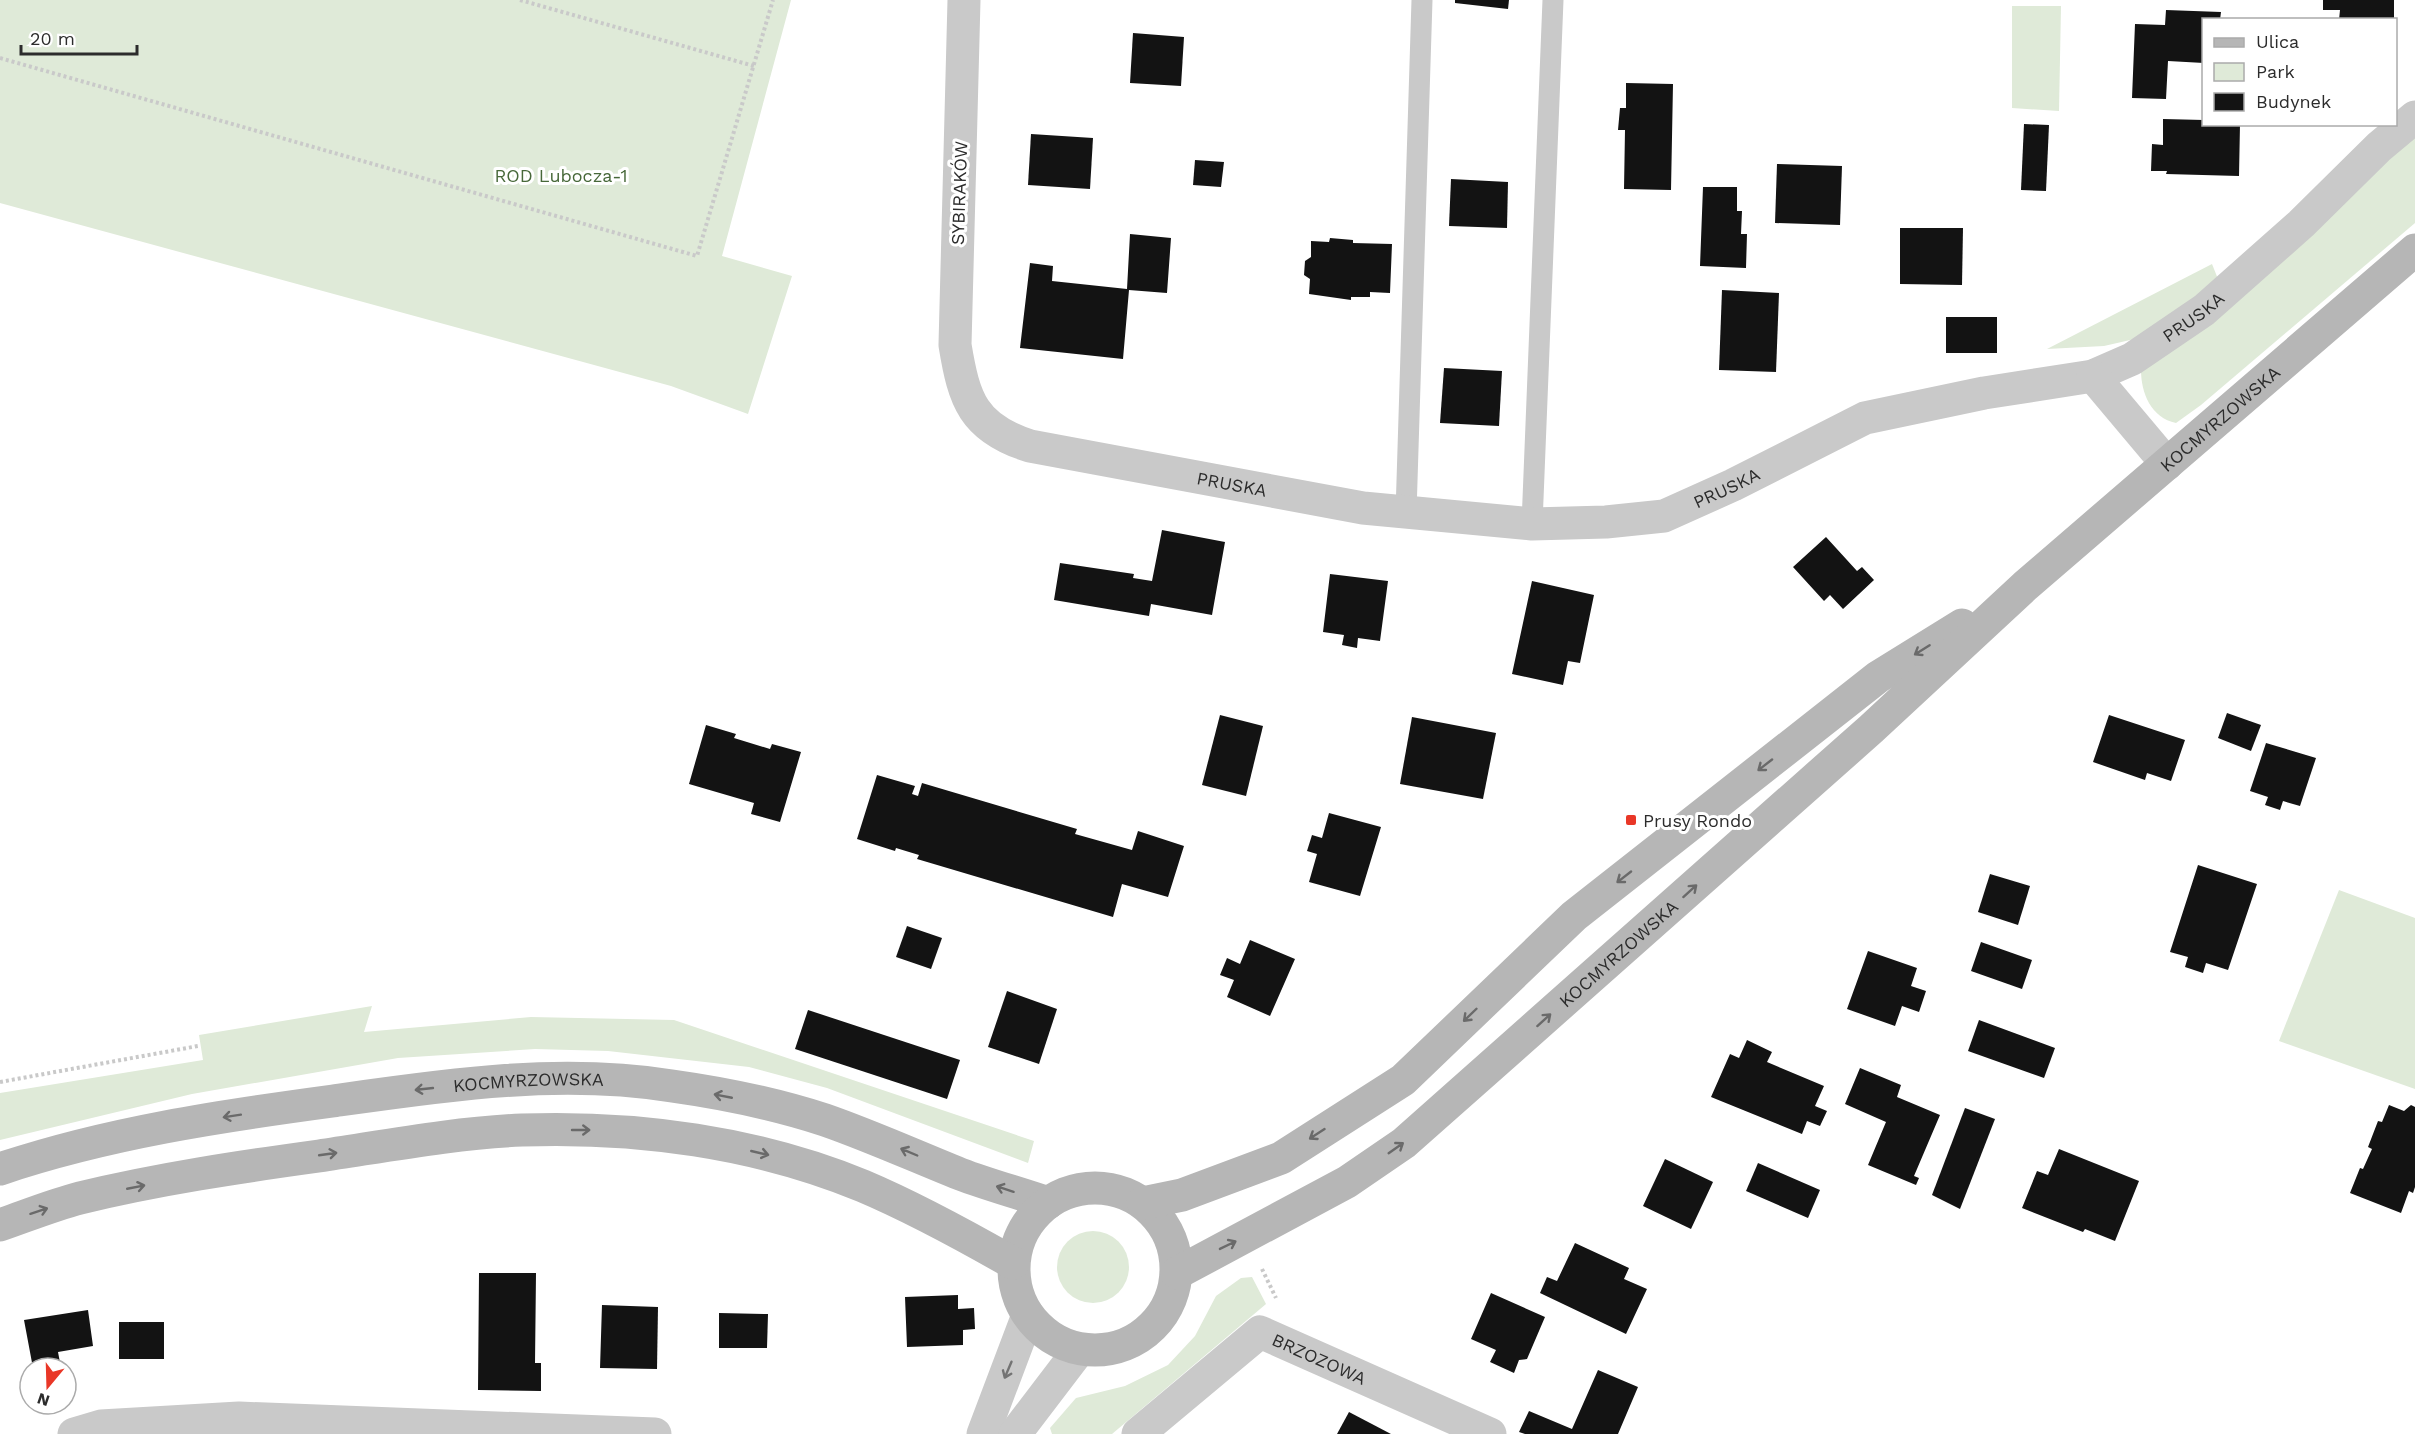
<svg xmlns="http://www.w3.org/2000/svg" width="2415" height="1434" font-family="'Work Sans',sans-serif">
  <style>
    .green { fill: #dfead8 }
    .building { fill: #131313 }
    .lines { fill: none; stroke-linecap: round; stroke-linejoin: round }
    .path { stroke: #c9c9c9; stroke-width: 4; stroke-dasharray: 3 3; stroke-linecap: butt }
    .service { stroke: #c9c9c9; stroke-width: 21 }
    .minor { stroke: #c9c9c9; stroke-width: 33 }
    .tertiary { stroke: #c9c9c9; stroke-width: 33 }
    .secondary { stroke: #b6b6b6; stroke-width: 33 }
    .oneway { stroke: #6a6a6a }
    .oneway2 { stroke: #737373 }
    .poi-dot { fill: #e93727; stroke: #fff; stroke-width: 2 }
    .labels { text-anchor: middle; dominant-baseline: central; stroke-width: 6; stroke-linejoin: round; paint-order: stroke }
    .park-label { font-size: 18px; fill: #476839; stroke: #fff }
    .street-label { font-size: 18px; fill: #2c2c2c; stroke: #fff }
    .poi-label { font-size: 18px; fill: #2c2c2c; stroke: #fff; text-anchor: start }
  </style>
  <rect width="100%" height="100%" fill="#fff"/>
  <!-- green -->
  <g class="green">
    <path d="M 0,0 L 791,0 L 722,256 L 792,276 L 748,414 L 671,386 L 0,203 Z"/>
    <path d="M 2012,6 L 2061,6 L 2059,111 L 2012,108 Z"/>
    <path d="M 2415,128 L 2415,223 L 2201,405 L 2176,423 C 2151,418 2141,393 2141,370 Z"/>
    <path d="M 2212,264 L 2220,284 L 2152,335 L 2104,346 L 2047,349 Z"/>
    <path d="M 2339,890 L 2415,918 L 2415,1089 L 2279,1041 Z"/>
    <path d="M 372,1006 L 364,1032 L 531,1017 L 674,1020 L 1034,1141 L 1028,1163 L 827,1088 L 749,1067 L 608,1051 L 535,1049 L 398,1058 L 192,1094 L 0,1140 L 0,1093 L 203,1060 L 199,1035 Z"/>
    <circle cx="1093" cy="1267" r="36"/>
    <path d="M 1252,1277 L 1266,1304 L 1112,1434 L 1052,1434 L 1050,1428 L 1076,1398 L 1125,1386 L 1168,1365 L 1195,1336 L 1216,1296 L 1241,1278 Z"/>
  </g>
  <!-- building -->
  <g class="building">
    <path d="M 1455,0 L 1509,0 L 1508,9 L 1455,3 Z"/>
    <path d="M 2323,0 L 2394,0 L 2394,20 L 2339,20 L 2340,10 L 2323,10 Z"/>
    <path d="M 2166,10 L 2221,12 L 2220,20 L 2204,20 L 2204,63 L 2168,61 L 2166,99 L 2132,98 L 2135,24 L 2165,25 Z"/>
    <path d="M 1133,33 L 1184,37 L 1181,86 L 1130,83 Z"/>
    <path d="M 1626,83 L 1673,84 L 1671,190 L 1624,189 L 1625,130 L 1618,130 L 1620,108 L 1626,108 Z"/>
    <path d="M 2163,119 L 2204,120 L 2204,124 L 2240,124 L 2239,176 L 2166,174 L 2167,171 L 2151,171 L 2152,144 L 2163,145 Z"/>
    <path d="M 2024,124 L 2049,125 L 2046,191 L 2021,190 Z"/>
    <path d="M 1031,134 L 1093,138 L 1090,189 L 1028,185 Z"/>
    <path d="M 1195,160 L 1224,162 L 1221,187 L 1193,185 Z"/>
    <path d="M 1777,164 L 1842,166 L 1840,225 L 1775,223 Z"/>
    <path d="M 1451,179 L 1508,182 L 1507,228 L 1449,226 Z"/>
    <path d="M 1703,187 L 1737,187 L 1737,211 L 1742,211 L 1741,234 L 1747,234 L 1746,268 L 1700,266 Z"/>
    <path d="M 1900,228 L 1963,228 L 1962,285 L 1900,284 Z"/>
    <path d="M 1130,234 L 1171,238 L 1167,293 L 1129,290 L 1123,359 L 1020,348 L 1030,263 L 1053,266 L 1052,281 L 1127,289 Z"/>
    <path d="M 1330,238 L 1353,240 L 1353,243 L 1392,244 L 1390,293 L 1370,292 L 1370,297 L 1351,297 L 1351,300 L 1309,294 L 1310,279 L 1304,275 L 1305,261 L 1311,257 L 1311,241 L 1329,242 Z"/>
    <path d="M 1722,290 L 1779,293 L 1776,372 L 1719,370 Z"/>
    <rect x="1946" y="317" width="51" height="36"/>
    <path d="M 1444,368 L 1502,371 L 1499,426 L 1440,423 Z"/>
    <path d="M 1162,530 L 1225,542 L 1212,615 L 1151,604 L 1149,616 L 1054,600 L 1060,563 L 1134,574 L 1133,578 L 1152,581 Z"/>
    <path d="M 1826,537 L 1857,571 L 1862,567 L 1874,580 L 1843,609 L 1830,595 L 1824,601 L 1793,567 Z"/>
    <path d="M 1330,574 L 1388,581 L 1380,641 L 1358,638 L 1357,648 L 1342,645 L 1344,635 L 1323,632 Z"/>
    <path d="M 1532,581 L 1594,595 L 1580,663 L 1568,661 L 1563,685 L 1512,674 Z"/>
    <path d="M 2227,713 L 2261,725 L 2251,751 L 2218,738 Z"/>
    <path d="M 1220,715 L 1263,726 L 1246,796 L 1202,785 Z"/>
    <path d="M 2109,715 L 2185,740 L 2171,781 L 2147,773 L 2145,780 L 2093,762 Z"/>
    <path d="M 1412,717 L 1496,733 L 1483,799 L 1400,784 Z"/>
    <path d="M 706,725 L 736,734 L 734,738 L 770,749 L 772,744 L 801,752 L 780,822 L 751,814 L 754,803 L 689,784 Z"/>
    <path d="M 2266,743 L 2316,758 L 2300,806 L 2283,801 L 2280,810 L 2265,805 L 2268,797 L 2250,791 Z"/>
    <path d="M 877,775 L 915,786 L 912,794 L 918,796 L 922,783 L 1077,829 L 1075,834 L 1132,850 L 1138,831 L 1184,846 L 1168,897 L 1122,884 L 1113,917 L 917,859 L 919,855 L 896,848 L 895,851 L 857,839 Z"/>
    <path d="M 1329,813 L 1381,827 L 1360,896 L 1309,882 L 1317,854 L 1307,851 L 1312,835 L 1322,838 Z"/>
    <path d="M 2198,865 L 2257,884 L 2228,970 L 2206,963 L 2203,973 L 2185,967 L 2188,957 L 2170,952 Z"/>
    <path d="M 1990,874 L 2030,886 L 2018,925 L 1978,912 Z"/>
    <path d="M 907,926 L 942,938 L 931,969 L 896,957 Z"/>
    <path d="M 1250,940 L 1295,959 L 1270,1016 L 1227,997 L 1234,980 L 1220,975 L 1227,958 L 1240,964 Z"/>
    <path d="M 1981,942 L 2032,960 L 2022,989 L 1971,971 Z"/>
    <path d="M 1868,951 L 1917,968 L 1911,986 L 1926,991 L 1919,1012 L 1902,1006 L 1895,1026 L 1847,1009 Z"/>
    <path d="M 1007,991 L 1057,1009 L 1039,1064 L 988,1047 Z"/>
    <path d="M 808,1010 L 960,1060 L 947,1099 L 795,1049 Z"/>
    <path d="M 1979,1020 L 2055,1048 L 2044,1078 L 1968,1051 Z"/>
    <path d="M 1747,1040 L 1772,1052 L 1767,1062 L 1824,1086 L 1815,1106 L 1827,1111 L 1820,1126 L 1807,1121 L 1802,1134 L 1711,1097 L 1730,1054 L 1739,1058 Z"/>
    <path d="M 1860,1068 L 1901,1085 L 1897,1097 L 1940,1115 L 1914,1176 L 1919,1178 L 1916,1185 L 1868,1165 L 1886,1122 L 1845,1104 Z"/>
    <path d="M 2389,1105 L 2404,1111 L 2411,1105 L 2415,1107 L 2415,1187 L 2413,1193 L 2409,1191 L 2401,1213 L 2350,1193 L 2360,1168 L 2363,1169 L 2372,1149 L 2368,1147 L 2378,1121 L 2382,1122 Z"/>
    <path d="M 1965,1108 L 1995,1119 L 1960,1209 L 1932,1195 Z"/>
    <path d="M 2059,1149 L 2139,1181 L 2115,1241 L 2085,1229 L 2083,1232 L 2022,1208 L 2037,1171 L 2048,1175 Z"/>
    <path d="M 1665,1159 L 1713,1182 L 1691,1229 L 1643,1206 Z"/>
    <path d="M 1758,1163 L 1820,1190 L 1808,1218 L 1746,1191 Z"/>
    <path d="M 1575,1243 L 1629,1268 L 1624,1279 L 1647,1289 L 1626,1334 L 1540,1293 L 1547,1277 L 1557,1281 Z"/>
    <path d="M 479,1273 L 536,1273 L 535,1363 L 541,1363 L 541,1391 L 478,1390 Z"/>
    <path d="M 1491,1293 L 1545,1317 L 1527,1359 L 1519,1360 L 1514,1373 L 1490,1362 L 1496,1350 L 1471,1339 Z"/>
    <path d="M 958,1295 L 958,1309 L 974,1308 L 975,1329 L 963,1330 L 963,1345 L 907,1347 L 905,1297 Z"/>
    <path d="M 602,1305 L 658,1307 L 657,1369 L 600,1368 Z"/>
    <path d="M 88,1310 L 93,1346 L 58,1352 L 61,1368 L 33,1368 L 24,1320 Z"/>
    <path d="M 719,1313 L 768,1314 L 767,1348 L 719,1348 Z"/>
    <rect x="119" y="1322" width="45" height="37"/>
    <path d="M 1598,1370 L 1638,1387 L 1618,1434 L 1525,1434 L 1519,1432 L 1529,1411 L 1572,1429 Z"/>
    <path d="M 1349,1412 L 1391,1434 L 1337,1434 Z"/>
  </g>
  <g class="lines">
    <!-- path -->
    <g class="path">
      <path d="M 520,0 L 754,66"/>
      <path d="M 0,58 L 697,256 L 773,0"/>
      <path d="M 0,1082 L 198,1046"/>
      <path d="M 1262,1269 L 1276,1298"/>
    </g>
    <!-- service -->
    <g class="service">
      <path d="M 1406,513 L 1422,0"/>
      <path d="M 1532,524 L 1553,0"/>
    </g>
    <!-- minor -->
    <g class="minor">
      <path id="s1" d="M 964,0 L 955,345 C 964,400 973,428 1030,446 L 1363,508 L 1532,524 L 1606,522 L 1664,516 L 1733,485 L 1865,418 L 1984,393 L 2093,376 L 2132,359 L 2204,310 L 2301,224 L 2379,147 L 2415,117"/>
      <path d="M 2093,376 L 2167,464"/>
      <path d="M 74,1434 L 101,1426 L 239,1418 L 655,1434"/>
      <path id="s2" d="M 1138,1434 L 1260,1332 L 1490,1434"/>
    </g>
    <!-- tertiary -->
    <g class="tertiary">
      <path d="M 983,1434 L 1028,1315"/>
      <path d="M 1015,1434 L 1079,1350"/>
    </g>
    <!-- secondary -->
    <g class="secondary">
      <path id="s3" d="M 0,1169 C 107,1133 221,1116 333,1101 C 445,1085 559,1068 672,1086 C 722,1093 776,1104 825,1120 C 871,1136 915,1156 960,1174 C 989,1185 1019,1193 1048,1203"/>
      <circle cx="1095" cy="1269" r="81"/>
      <path d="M 1143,1203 L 1182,1195 L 1281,1158 L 1403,1080 L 1574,916 L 1878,677 L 1962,625"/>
      <path d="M 0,1225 C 26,1216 53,1205 80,1198 C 158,1179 239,1167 319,1156 C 386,1146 454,1133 522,1130 C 637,1126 756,1142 863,1186 C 915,1208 964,1235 1013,1263"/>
      <path id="s4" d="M 1177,1273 L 1347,1182 L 1404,1143 L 1871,729 L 2025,586 L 2415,250"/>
    </g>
  </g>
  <!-- one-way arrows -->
  <defs><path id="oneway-shaft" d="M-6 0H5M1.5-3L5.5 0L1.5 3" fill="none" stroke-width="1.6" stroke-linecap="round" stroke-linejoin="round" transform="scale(1.5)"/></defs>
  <g class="oneway">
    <use href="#oneway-shaft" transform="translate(1922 650) rotate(148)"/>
    <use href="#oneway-shaft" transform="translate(1765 765) rotate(142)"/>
    <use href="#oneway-shaft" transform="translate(1624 877) rotate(142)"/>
    <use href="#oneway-shaft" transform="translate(1690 891) rotate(-42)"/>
    <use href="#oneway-shaft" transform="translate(1470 1015) rotate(136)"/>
    <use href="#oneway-shaft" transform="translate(1544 1020) rotate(-42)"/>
    <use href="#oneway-shaft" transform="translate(424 1089) rotate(174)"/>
    <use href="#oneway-shaft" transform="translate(723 1096) rotate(-169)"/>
    <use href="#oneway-shaft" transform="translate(232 1116) rotate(171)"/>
    <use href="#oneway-shaft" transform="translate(581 1130)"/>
    <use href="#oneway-shaft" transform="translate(1317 1134) rotate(147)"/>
    <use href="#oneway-shaft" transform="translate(1396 1148) rotate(-35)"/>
    <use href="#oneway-shaft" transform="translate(909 1152) rotate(-157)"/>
    <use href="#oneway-shaft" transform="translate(760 1153) rotate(13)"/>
    <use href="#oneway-shaft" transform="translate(328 1154) rotate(-8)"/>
    <use href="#oneway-shaft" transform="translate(136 1187) rotate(-11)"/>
    <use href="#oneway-shaft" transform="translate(1005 1189) rotate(-162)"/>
    <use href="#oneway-shaft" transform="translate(39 1211) rotate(-18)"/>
    <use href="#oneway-shaft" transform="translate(1228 1245) rotate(-26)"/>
  </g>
  <use class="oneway2" href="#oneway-shaft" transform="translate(1008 1370) rotate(113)"/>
  <!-- markers -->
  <rect class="poi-dot" x="1625" y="814" width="12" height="12" rx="3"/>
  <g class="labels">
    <!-- park labels -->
    <g class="park-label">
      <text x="561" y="175">ROD Lubocza-1</text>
    </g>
    <!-- street labels -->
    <g class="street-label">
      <text transform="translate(959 193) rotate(-88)">SYBIRAKÓW</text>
      <text stroke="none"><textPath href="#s1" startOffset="1694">PRUSKA</textPath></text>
      <text stroke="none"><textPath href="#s4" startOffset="1353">KOCMYRZOWSKA</textPath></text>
      <text stroke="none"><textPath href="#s1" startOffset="686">PRUSKA</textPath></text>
      <text stroke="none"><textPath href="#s1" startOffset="1190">PRUSKA</textPath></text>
      <text stroke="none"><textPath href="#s4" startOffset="548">KOCMYRZOWSKA</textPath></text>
      <text stroke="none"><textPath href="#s3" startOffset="537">KOCMYRZOWSKA</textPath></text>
      <text stroke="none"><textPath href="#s2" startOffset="224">BRZOZOWA</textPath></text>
    </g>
    <!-- poi labels -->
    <g class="poi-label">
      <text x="1643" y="820">Prusy Rondo</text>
    </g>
  </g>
  <!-- legend -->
  <rect x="2202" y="18" width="195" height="108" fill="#ffffff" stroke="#ababab" stroke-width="1.5"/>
  <rect x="2214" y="38" width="30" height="9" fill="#b6b6b6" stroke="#ababab" stroke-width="1.5"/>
  <text x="2256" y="48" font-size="18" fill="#2c2c2c">Ulica</text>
  <rect x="2214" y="63" width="30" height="18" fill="#dfead8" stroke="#ababab" stroke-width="1.5"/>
  <text x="2256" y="78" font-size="18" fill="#2c2c2c">Park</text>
  <rect x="2214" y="93" width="30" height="18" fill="#131313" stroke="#ababab" stroke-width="1.5"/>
  <text x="2256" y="108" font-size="18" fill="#2c2c2c">Budynek</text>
  <!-- north arrow -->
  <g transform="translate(48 1386) rotate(199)"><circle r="28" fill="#ffffff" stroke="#ababab" stroke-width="1.5"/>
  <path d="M0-4.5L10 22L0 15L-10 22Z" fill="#e93727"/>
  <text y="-9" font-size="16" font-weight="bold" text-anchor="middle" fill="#2c2c2c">N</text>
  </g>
  <!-- scale -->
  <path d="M21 45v9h116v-9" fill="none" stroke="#2c2c2c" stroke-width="3"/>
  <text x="30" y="45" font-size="18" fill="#2c2c2c" stroke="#ffffff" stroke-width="4.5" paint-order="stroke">20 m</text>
</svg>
